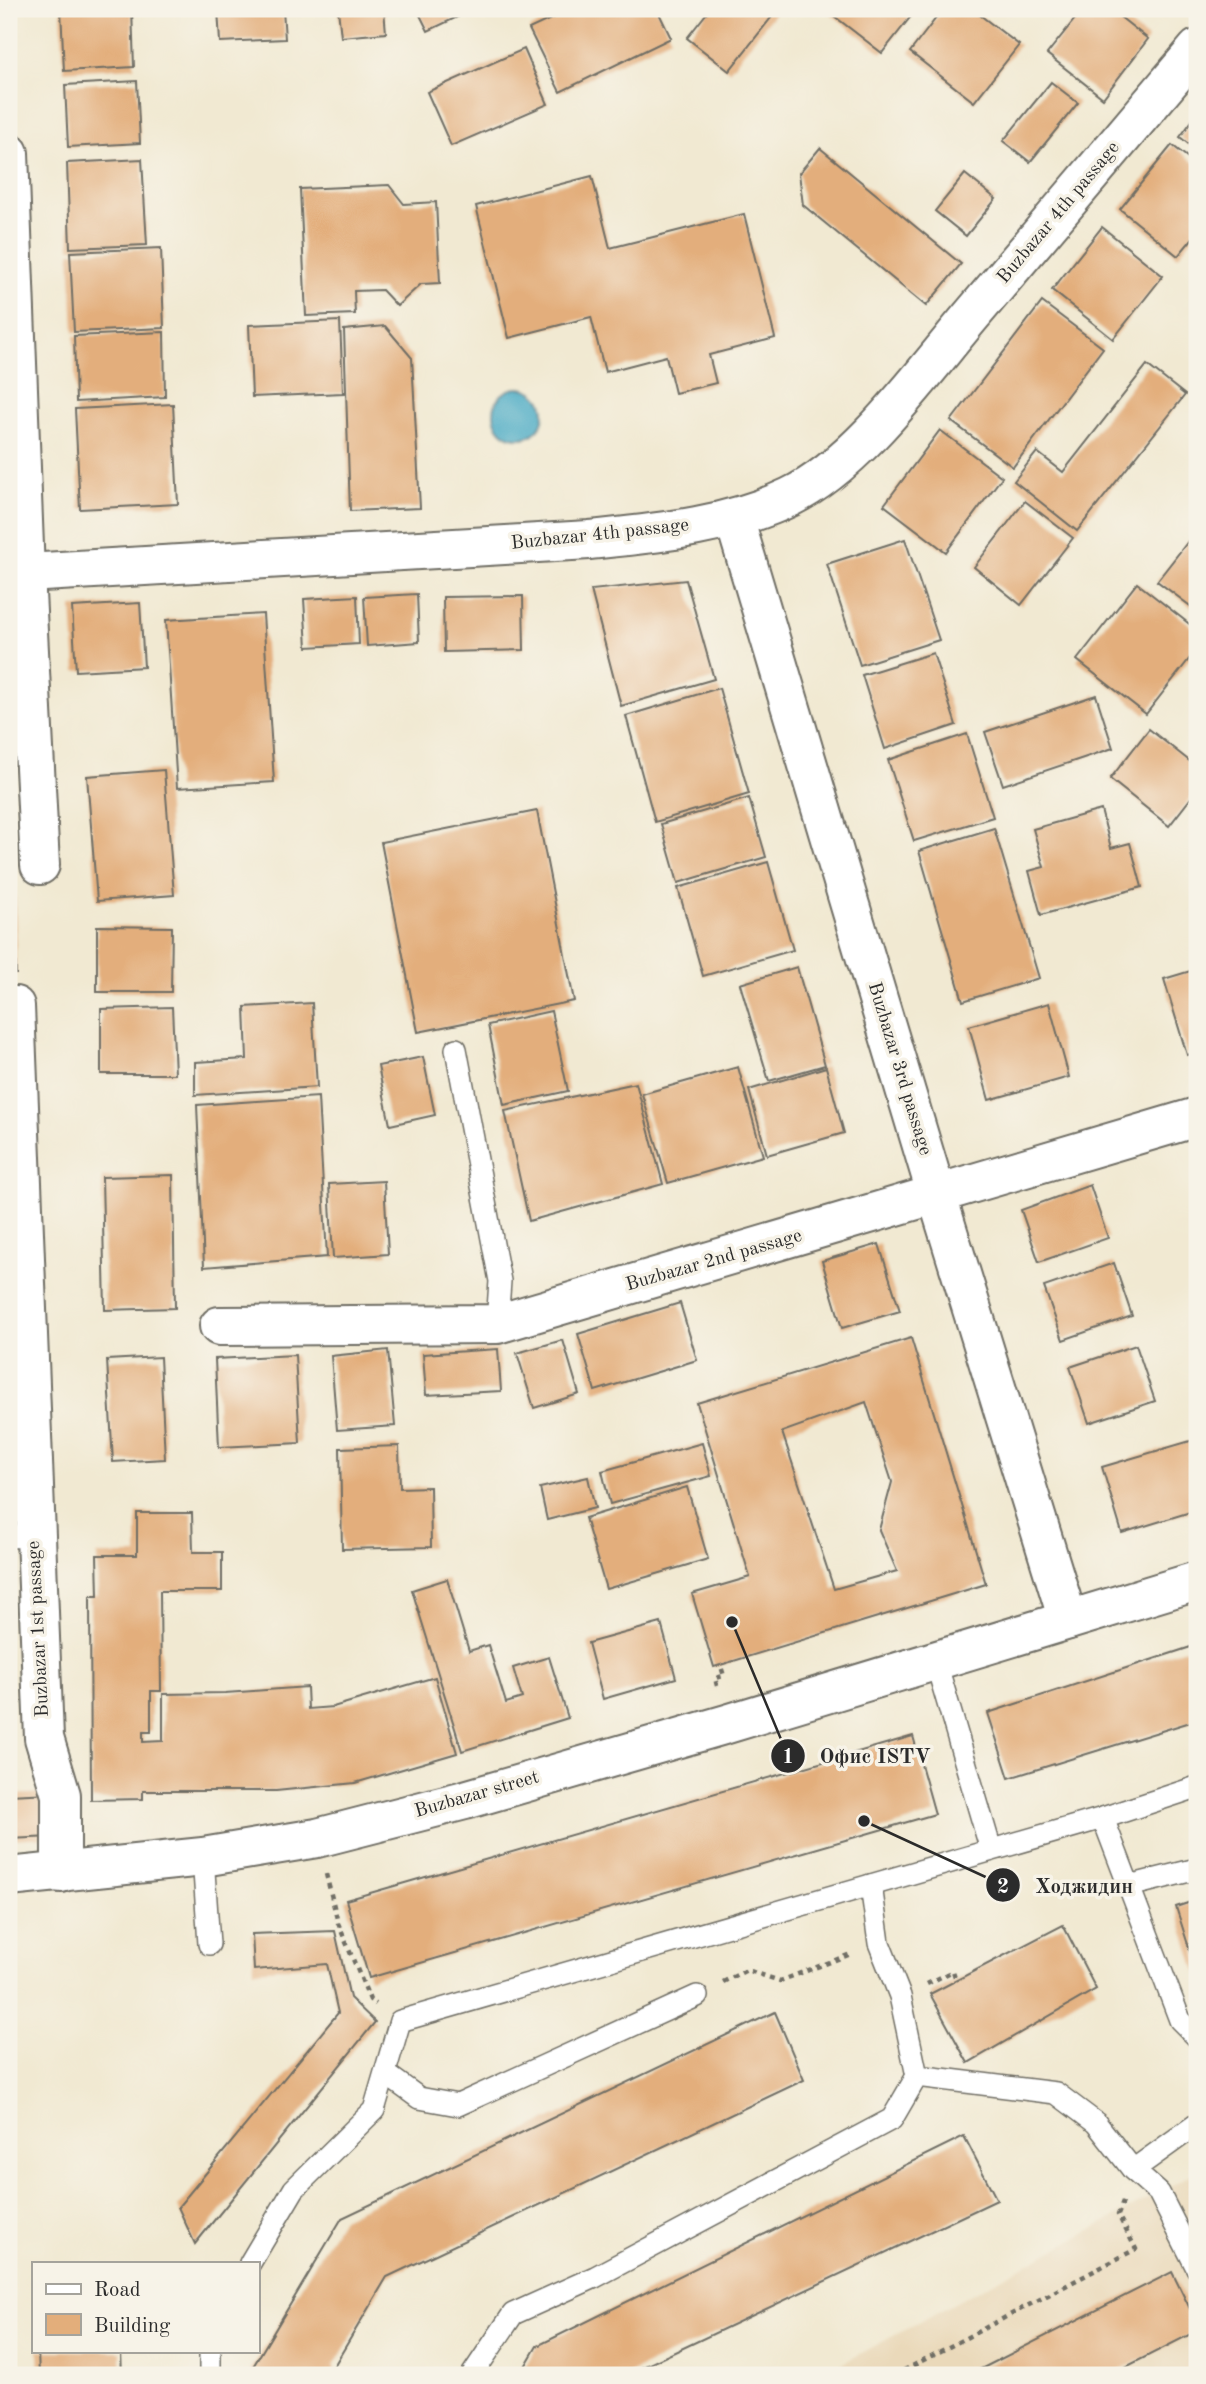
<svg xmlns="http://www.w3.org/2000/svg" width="1206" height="2384" font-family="'Old Standard TT',serif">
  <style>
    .built { fill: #ead9ba }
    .water { fill: #44a9c4; stroke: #386a78; stroke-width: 2 }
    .building { fill: #e3ae7b; fill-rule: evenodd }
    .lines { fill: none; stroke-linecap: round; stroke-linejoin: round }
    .service-casing { stroke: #706e65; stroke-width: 24 }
    .minor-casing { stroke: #706e65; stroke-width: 42 }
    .path { stroke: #706e65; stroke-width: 4.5; stroke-dasharray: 5 5; stroke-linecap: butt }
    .service { stroke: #fff; stroke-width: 21 }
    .minor { stroke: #fff; stroke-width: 38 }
    .labels { text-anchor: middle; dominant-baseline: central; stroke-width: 7; stroke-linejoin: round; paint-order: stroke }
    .street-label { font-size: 19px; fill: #2b2b2b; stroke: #f7f3e8 }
    .leader { fill: none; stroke: #2b2b2b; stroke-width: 2.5 }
    .callout-dot { fill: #2b2b2b; stroke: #f7f3e8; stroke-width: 2.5 }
    .mark-label { font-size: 21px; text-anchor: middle; font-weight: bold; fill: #fff }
    .callout-label { font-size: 21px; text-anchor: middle; font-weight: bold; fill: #2b2b2b; stroke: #f7f3e8; stroke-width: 7; stroke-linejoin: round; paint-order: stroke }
  </style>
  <rect width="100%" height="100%" fill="#f7f3e8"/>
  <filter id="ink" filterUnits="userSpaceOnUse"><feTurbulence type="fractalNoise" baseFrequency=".0143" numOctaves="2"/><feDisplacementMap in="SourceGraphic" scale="14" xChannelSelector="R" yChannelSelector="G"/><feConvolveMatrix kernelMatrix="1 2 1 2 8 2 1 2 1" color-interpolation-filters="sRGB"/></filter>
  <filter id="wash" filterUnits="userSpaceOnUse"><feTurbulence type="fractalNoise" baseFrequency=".00686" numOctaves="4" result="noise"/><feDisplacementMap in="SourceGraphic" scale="28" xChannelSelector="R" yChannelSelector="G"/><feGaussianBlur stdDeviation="1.57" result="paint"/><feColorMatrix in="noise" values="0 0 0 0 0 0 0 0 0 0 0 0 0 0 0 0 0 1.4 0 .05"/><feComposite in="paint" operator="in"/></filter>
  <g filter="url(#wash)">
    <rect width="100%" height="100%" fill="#f1e9d2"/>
    <!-- built -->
    <path class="built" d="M 1197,2171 L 1197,2375 L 821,2375 L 1118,2215 Z"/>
    <!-- water -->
    <circle class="water" cx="519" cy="413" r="25"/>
    <g id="blocks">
      <!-- building -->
      <g class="building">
        <path d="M 61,9 L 132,9 L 134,67 L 64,71 Z"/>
        <path d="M 218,9 L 283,9 L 285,39 L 220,42 Z"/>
        <path d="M 338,9 L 384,9 L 386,33 L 341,37 Z"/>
        <path d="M 417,9 L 474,9 L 428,31 Z"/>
        <path d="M 572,9 L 657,9 L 671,38 L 560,92 L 529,29 Z"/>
        <path d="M 710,9 L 778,9 L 729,71 L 687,38 Z"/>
        <path d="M 825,9 L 904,9 L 912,15 L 882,53 Z"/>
        <path d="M 943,9 L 972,9 L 1019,45 L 974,102 L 910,52 Z"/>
        <path d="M 1083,9 L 1110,9 L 1148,39 L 1103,98 L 1047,54 Z"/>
        <path d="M 524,49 L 548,104 L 451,146 L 427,92 Z"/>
        <path d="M 137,81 L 140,143 L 68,147 L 65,85 Z"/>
        <path d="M 1051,82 L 1078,103 L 1030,162 L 1003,141 Z"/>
        <path d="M 1197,114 L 1197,151 L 1180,137 Z"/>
        <path d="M 1172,145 L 1197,165 L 1197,233 L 1178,256 L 1120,209 Z"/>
        <path d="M 820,148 L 961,264 L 926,306 L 803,205 L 799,173 Z"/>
        <path d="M 142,159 L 147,245 L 70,248 L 67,163 Z"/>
        <path d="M 965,174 L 996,199 L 966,236 L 935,211 Z"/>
        <path d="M 592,176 L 610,248 L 744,214 L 775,338 L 709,355 L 716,383 L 675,393 L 666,356 L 605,372 L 591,317 L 509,338 L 476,206 Z"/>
        <path d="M 389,185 L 404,204 L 436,202 L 440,283 L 421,284 L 397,306 L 382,290 L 354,291 L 355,314 L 306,316 L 300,189 Z"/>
        <path d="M 1102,227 L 1163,276 L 1113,339 L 1052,290 Z"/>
        <path d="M 161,248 L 164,328 L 74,332 L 70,252 Z"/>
        <path d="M 1042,302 L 1103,348 L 1013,467 L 951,421 Z"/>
        <path d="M 340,321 L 343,393 L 252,397 L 249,325 Z"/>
        <path d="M 385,326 L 412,358 L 420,508 L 350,511 L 344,330 Z"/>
        <path d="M 164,332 L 165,397 L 76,402 L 74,336 Z"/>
        <path d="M 1147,365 L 1185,395 L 1077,531 L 1014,481 L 1037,452 L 1063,472 Z"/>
        <path d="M 173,404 L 178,504 L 80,509 L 75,409 Z"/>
        <path d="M 940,430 L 1002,477 L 946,552 L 884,505 Z"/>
        <path d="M 1025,501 L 1073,538 L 1021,605 L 974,567 Z"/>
        <path d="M 1197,530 L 1197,611 L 1157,581 Z"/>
        <path d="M 905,539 L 939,640 L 860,665 L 827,564 Z"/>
        <path d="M 686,580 L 714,679 L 621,706 L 591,590 Z"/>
        <path d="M 1137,583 L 1197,630 L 1197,649 L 1146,714 L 1077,660 Z"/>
        <path d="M 417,594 L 419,642 L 367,646 L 364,597 Z"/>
        <path d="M 357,596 L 359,644 L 307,647 L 304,599 Z"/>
        <path d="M 523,596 L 524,650 L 444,652 L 443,597 Z"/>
        <path d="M 140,603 L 144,667 L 76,671 L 72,607 Z"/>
        <path d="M 263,614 L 274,782 L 177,788 L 166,620 Z"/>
        <path d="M 933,653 L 956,725 L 885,749 L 862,675 Z"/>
        <path d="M 719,688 L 749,794 L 655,822 L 626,716 Z"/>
        <path d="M 1096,695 L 1113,748 L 1003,785 L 985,732 Z"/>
        <path d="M 1149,729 L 1197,767 L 1197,790 L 1169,826 L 1110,779 Z"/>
        <path d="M 967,734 L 993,817 L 914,841 L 888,760 Z"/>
        <path d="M 164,770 L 174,895 L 97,901 L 87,776 Z"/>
        <path d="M 749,798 L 766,857 L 678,883 L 661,824 Z"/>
        <path d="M 1101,810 L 1111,848 L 1130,843 L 1142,887 L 1041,915 L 1029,871 L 1044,867 L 1033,829 Z"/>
        <path d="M 537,811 L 574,1001 L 418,1032 L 381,842 Z"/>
        <path d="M 994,828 L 1039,978 L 963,1001 L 919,851 Z"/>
        <path d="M 768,862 L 793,950 L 703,976 L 678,888 Z"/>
        <path d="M 9,888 L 15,888 L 16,974 L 9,974 Z"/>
        <path d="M 97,926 L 172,927 L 171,992 L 97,992 Z"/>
        <path d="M 797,967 L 825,1065 L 769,1081 L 740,984 Z"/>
        <path d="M 1197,969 L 1197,1052 L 1187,1055 L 1164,979 Z"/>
        <path d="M 312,1003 L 317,1087 L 195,1095 L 195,1062 L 247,1059 L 245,1007 Z"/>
        <path d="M 1049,1003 L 1069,1077 L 989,1100 L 969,1026 Z"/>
        <path d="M 172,1007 L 175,1074 L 101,1074 L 101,1009 Z"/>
        <path d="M 551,1011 L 568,1091 L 504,1105 L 488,1025 Z"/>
        <path d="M 423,1057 L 435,1115 L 390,1125 L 378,1066 Z"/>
        <path d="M 738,1067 L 763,1156 L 668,1183 L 642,1094 Z"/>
        <path d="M 826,1067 L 844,1133 L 767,1155 L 749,1090 Z"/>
        <path d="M 636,1083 L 663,1184 L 529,1221 L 505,1111 Z"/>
        <path d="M 318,1097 L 327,1257 L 204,1267 L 197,1105 Z"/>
        <path d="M 173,1175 L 175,1308 L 105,1310 L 102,1177 Z"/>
        <path d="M 384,1181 L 388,1254 L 333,1258 L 329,1184 Z"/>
        <path d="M 1090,1185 L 1108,1238 L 1039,1262 L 1021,1210 Z"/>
        <path d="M 879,1244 L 900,1311 L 842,1328 L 822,1261 Z"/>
        <path d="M 1114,1263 L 1132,1316 L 1063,1340 L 1044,1287 Z"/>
        <path d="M 680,1303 L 697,1360 L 595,1391 L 578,1334 Z"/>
        <path d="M 911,1338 L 986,1584 L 714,1667 L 692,1594 L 750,1577 L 697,1403 ZM 866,1402 L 892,1482 L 879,1530 L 897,1571 L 834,1589 L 782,1432 Z"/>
        <path d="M 563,1340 L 579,1394 L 534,1408 L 517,1353 Z"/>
        <path d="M 1136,1345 L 1155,1401 L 1089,1423 L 1070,1367 Z"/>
        <path d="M 498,1349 L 501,1391 L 426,1395 L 423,1354 Z"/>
        <path d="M 388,1350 L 395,1426 L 337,1430 L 331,1356 Z"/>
        <path d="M 295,1355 L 300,1443 L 219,1447 L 215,1359 Z"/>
        <path d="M 160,1357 L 165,1459 L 113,1462 L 107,1360 Z"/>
        <path d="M 1197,1439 L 1197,1510 L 1122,1533 L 1102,1467 Z"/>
        <path d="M 702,1443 L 711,1476 L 610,1504 L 602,1471 Z"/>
        <path d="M 399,1446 L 400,1488 L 430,1487 L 431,1547 L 342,1549 L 340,1448 Z"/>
        <path d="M 588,1477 L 595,1508 L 547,1520 L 540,1488 Z"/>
        <path d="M 687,1487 L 708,1559 L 606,1589 L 585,1518 Z"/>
        <path d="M 137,1513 L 192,1513 L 193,1552 L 222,1552 L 222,1591 L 160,1591 L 161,1691 L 151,1691 L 151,1732 L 143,1732 L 143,1742 L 163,1741 L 163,1694 L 225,1693 L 307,1687 L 308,1709 L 333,1707 L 435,1677 L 457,1753 L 355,1783 L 276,1791 L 143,1791 L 143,1799 L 91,1800 L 90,1596 L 98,1596 L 97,1555 L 137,1555 Z"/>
        <path d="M 447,1579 L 469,1651 L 488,1645 L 506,1703 L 522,1698 L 513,1668 L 549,1657 L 568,1718 L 462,1751 L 412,1590 Z"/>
        <path d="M 661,1623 L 676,1678 L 603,1699 L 588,1643 Z"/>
        <path d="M 1197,1645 L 1197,1720 L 1009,1778 L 988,1713 Z"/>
        <path d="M 913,1736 L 935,1814 L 369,1978 L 346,1900 Z"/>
        <path d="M 51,1793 L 52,1837 L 9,1839 L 9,1795 Z"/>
        <path d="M 1197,1900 L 1197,1973 L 1176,1907 Z"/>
        <path d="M 1063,1925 L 1096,1989 L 968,2063 L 930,1994 Z"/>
        <path d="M 335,1931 L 350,1998 L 375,2022 L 195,2244 L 178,2207 L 338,2013 L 327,1964 L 254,1970 L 252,1934 Z"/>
        <path d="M 775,2012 L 804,2080 L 387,2277 L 334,2366 L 335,2375 L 252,2375 L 251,2370 L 342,2218 Z"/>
        <path d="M 964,2136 L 997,2200 L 626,2375 L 520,2375 L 537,2346 Z"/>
        <path d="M 1172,2272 L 1197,2323 L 1197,2331 L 1110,2375 L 969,2375 Z"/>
        <path d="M 38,2351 L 121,2351 L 122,2375 L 39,2375 Z"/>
      </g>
    </g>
  </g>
  <g filter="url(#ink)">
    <use href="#blocks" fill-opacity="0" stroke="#706e65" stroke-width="2"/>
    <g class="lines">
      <defs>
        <g id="service">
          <path d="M 456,1049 L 500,1281 L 497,1324"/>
          <path d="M 9,1537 L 35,1536"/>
          <path d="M 935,1659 L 991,1850"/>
          <path d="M 1103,1818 L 1180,2020 L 1197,2037"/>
          <path d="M 203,1857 L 209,1944"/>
          <path d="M 871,1885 L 879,1943 L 900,1996 L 917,2076 L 1056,2093 L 1096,2123 L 1133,2170 L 1159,2193 L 1197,2268"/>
          <path d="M 1129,1886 L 1197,1869"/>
          <path d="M 386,2074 L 419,2098 L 458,2105 L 697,1996"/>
          <path d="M 1133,2170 L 1197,2124"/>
          <path d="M 250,2263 L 294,2189 L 374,2110 L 400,2021 L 1103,1818 L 1197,1787"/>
          <path d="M 210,2351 L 210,2375"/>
          <path d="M 472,2375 L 513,2314 L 595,2277 L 892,2119 L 917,2076"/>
        </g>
        <g id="minor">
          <path d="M 9,153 L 25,573 L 40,865"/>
          <path d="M 734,518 L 937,1196 L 1068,1620"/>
          <path d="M 9,574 L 589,540 C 657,533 727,527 790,497 C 858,464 923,373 972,315 C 1047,227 1122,138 1197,49"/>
          <path d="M 15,1006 L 44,1738 L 61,1795 L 61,1873"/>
          <path d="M 219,1326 L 497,1324 L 1197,1117"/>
          <path d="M 9,1877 L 203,1857 L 317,1838 L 465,1800 L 727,1724 L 1197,1581"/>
        </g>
      </defs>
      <!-- service casing -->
      <use href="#service" class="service-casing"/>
      <!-- minor casing -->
      <use href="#minor" class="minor-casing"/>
      <!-- path -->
      <g class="path">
        <path d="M 717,1686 L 715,1678 L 724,1676 L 721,1666"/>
        <path d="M 326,1874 L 338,1923 L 370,2000 L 376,2004"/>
        <path d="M 723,1982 L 747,1970 L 780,1981 L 851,1954"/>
        <path d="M 927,1984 L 953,1971 L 956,1980"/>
        <path d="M 895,2375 L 1136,2249 L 1118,2215 L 1123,2202"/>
      </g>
      <!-- service -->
      <use href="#service" class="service"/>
      <!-- minor -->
      <use href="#minor" class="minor"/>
    </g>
  </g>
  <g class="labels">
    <!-- street labels -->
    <g class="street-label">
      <text transform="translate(1059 213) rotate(-50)">Buzbazar 4th passage</text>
      <text transform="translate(600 535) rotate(-6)">Buzbazar 4th passage</text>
      <text transform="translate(899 1069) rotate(73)">Buzbazar 3rd passage</text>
      <text transform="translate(714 1261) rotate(-16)">Buzbazar 2nd passage</text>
      <text transform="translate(39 1629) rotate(-93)">Buzbazar 1st passage</text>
      <text transform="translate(477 1795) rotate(-16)">Buzbazar street</text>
    </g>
  </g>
  <!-- callouts -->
  <path class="leader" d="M732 1622L788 1756M864 1821L1003 1885"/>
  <g class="callout-dot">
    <circle cx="732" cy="1622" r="7"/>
    <circle cx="864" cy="1821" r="7"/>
    <circle cx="788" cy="1756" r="18"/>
    <circle cx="1003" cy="1885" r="18"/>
  </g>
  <g class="mark-label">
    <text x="788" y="1763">1</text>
    <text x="1003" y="1893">2</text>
  </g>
  <g class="callout-label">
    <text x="875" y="1763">Офис ISTV</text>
    <text x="1084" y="1893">Ходжидин</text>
  </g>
  <!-- margin -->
  <rect width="1206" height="2384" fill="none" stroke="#f7f3e8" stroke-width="35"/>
  <!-- legend -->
  <rect x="32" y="2262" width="228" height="91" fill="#f7f3e8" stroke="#a5a39c" stroke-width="2"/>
  <rect x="46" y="2284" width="35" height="10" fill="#ffffff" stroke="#a5a39c" stroke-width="2"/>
  <text x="94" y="2296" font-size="21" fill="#2b2b2b">Road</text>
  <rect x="46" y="2314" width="35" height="21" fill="#e3ae7b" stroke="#a5a39c" stroke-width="2"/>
  <text x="94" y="2332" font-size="21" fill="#2b2b2b">Building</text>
</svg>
